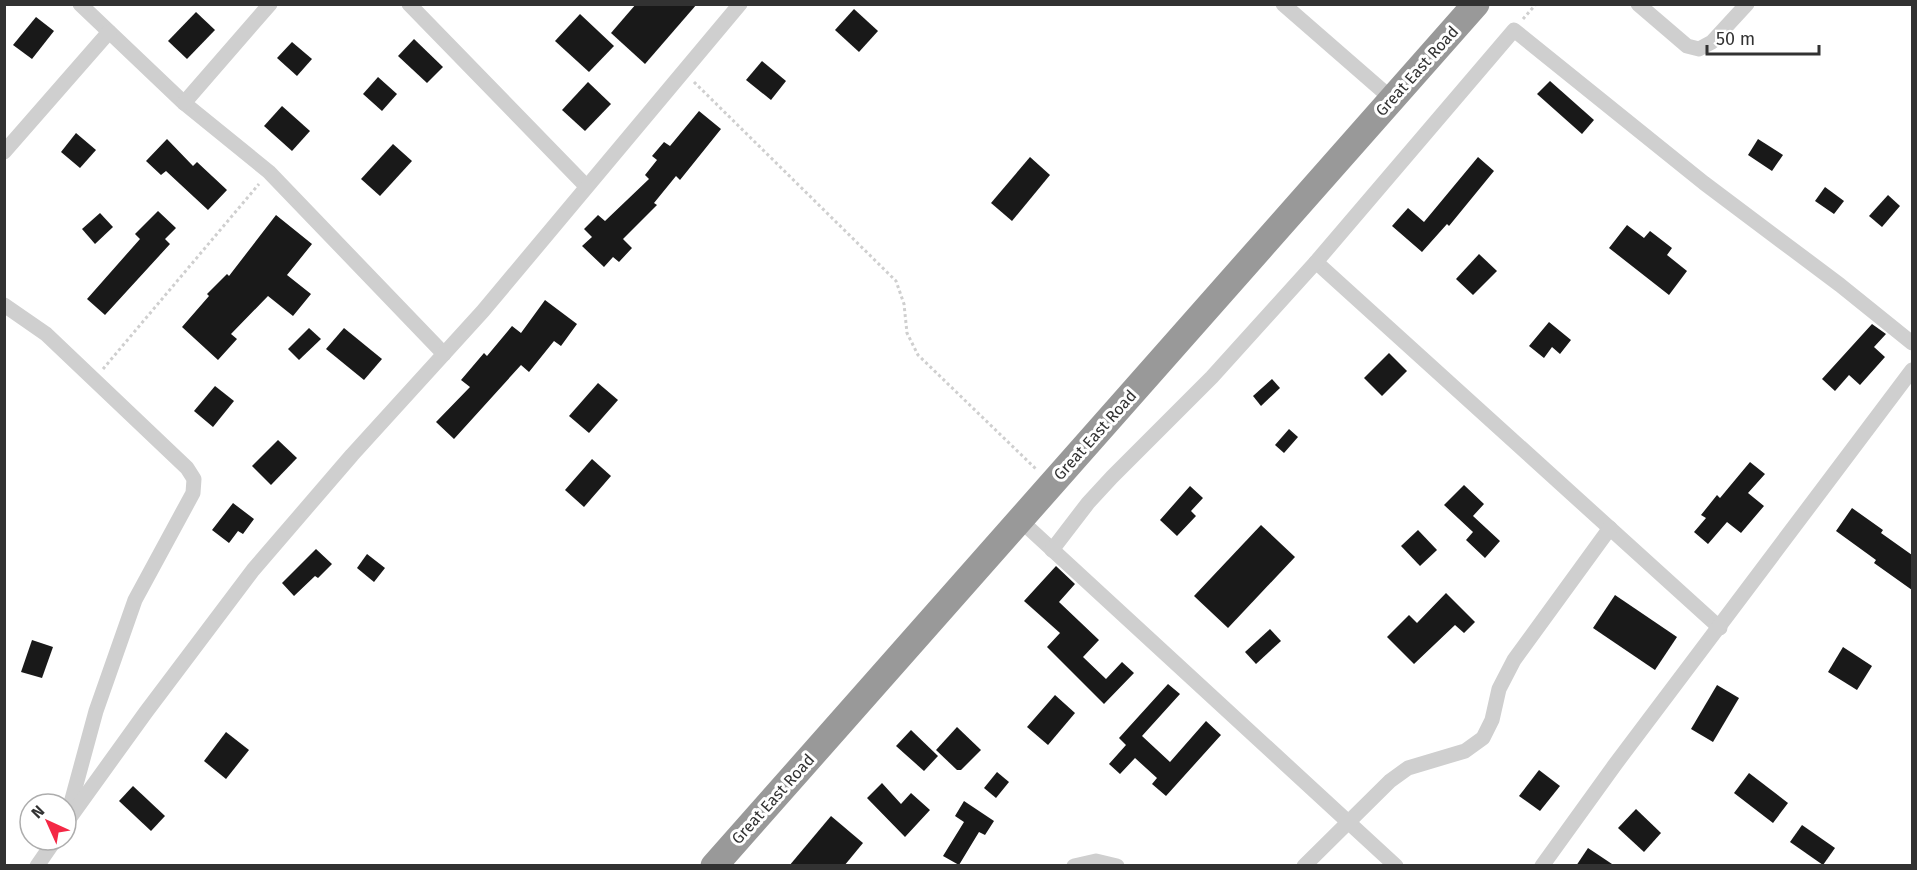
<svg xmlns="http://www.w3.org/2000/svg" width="1917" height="870" font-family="'Fira Sans',sans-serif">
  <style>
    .building { fill: #191919 }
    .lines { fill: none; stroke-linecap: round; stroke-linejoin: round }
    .path { stroke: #cfcfcf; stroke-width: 3; stroke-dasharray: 3 3; stroke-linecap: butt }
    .street { stroke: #cfcfcf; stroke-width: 15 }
    .highway { stroke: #999; stroke-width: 27 }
    .labels { text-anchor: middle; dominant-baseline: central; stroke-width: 6; stroke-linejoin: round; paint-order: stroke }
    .street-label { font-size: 16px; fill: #323232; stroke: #fff }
  </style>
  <rect width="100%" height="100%" fill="#fff"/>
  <!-- building -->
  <g class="building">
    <path d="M 636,4 L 697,4 L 645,64 L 611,33 Z"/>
    <path d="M 854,9 L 878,31 L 859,52 L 835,30 Z"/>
    <path d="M 196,12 L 215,30 L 187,59 L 168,41 Z"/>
    <path d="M 580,14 L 614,46 L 589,72 L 555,41 Z"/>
    <path d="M 36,17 L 54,31 L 32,59 L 13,45 Z"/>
    <path d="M 414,39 L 443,67 L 427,83 L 398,56 Z"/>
    <path d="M 292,42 L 312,59 L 297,76 L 277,58 Z"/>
    <path d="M 762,61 L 786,81 L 771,100 L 746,80 Z"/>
    <path d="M 378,77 L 397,94 L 382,111 L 363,94 Z"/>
    <path d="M 1550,81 L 1594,120 L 1582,134 L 1537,94 Z"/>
    <path d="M 588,82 L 611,104 L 585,131 L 562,110 Z"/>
    <path d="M 282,106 L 310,131 L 292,151 L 264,126 Z"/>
    <path d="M 699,111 L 721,129 L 680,180 L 676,176 L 654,203 L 657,205 L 623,239 L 632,248 L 619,262 L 613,257 L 604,267 L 582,246 L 592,237 L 584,229 L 598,215 L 605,221 L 649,179 L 645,175 L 657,160 L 652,156 L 664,142 L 670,146 Z"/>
    <path d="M 76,133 L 96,150 L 80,168 L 61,152 Z"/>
    <path d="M 167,139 L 193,166 L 197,162 L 227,190 L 208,210 L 166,171 L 161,175 L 146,161 Z"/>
    <path d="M 1758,139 L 1783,155 L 1772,171 L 1748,155 Z"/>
    <path d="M 393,144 L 412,161 L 380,196 L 361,179 Z"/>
    <path d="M 1030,157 L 1050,175 L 1012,221 L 991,203 Z"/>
    <path d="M 1478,157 L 1494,171 L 1449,226 L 1447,224 L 1422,252 L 1392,226 L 1408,208 L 1424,222 Z"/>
    <path d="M 1825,187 L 1844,201 L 1834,214 L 1815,201 Z"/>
    <path d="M 1888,195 L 1900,206 L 1882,227 L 1869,216 Z"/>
    <path d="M 158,211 L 176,228 L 165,239 L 170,244 L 105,315 L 87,299 L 140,239 L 135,234 Z"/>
    <path d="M 100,213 L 113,227 L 95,244 L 82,229 Z"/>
    <path d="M 276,215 L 312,244 L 287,275 L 311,294 L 293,316 L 268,296 L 231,334 L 237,339 L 218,360 L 182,327 L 209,296 L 207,294 L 227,274 L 229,276 Z"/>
    <path d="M 1627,225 L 1644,238 L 1650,231 L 1672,248 L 1667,255 L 1687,271 L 1669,295 L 1609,248 Z"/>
    <path d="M 1479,254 L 1497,271 L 1473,295 L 1456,279 Z"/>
    <path d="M 545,300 L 577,324 L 561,346 L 554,341 L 529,372 L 521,365 L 454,439 L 436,422 L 470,387 L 461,380 L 484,353 L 487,356 L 512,326 L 521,333 Z"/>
    <path d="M 1549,322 L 1571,340 L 1560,354 L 1552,347 L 1544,358 L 1529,346 Z"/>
    <path d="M 1872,324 L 1886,334 L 1874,347 L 1885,357 L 1860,385 L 1849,375 L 1835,391 L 1822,379 Z"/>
    <path d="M 309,328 L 321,339 L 299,360 L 288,349 Z"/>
    <path d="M 344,328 L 382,359 L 364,380 L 326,349 Z"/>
    <path d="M 1389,353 L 1407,371 L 1382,396 L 1364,378 Z"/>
    <path d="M 1272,379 L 1280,388 L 1261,406 L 1253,396 Z"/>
    <path d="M 598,383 L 618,400 L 589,433 L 569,416 Z"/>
    <path d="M 215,386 L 234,401 L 213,427 L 194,411 Z"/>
    <path d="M 1289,429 L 1298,437 L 1284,453 L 1275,445 Z"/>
    <path d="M 278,440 L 297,458 L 271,485 L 252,466 Z"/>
    <path d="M 592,459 L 611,476 L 584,507 L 565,490 Z"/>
    <path d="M 1750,462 L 1765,474 L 1748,493 L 1764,506 L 1741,533 L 1727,522 L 1708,544 L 1694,532 L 1706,518 L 1701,515 L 1717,495 L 1720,498 Z"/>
    <path d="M 1464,485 L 1484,504 L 1473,516 L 1500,541 L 1485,558 L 1466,540 L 1473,532 L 1444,505 Z"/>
    <path d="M 1190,486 L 1203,498 L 1191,511 L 1196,516 L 1177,536 L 1160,520 Z"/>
    <path d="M 233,503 L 254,519 L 243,534 L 238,531 L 229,543 L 212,530 Z"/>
    <path d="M 1852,508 L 1883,530 L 1881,533 L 1912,555 L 1912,590 L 1874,563 L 1876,560 L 1836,531 Z"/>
    <path d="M 1261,525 L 1295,557 L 1228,628 L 1194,596 Z"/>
    <path d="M 1418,530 L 1437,550 L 1420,566 L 1401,546 Z"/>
    <path d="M 316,549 L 332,564 L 318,578 L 315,576 L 294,596 L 282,583 Z"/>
    <path d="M 367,554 L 385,568 L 374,582 L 357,568 Z"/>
    <path d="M 1056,566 L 1075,584 L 1059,602 L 1099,640 L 1083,657 L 1106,679 L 1122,662 L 1134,673 L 1104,704 L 1047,647 L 1060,633 L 1024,601 Z"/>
    <path d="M 1446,593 L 1475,622 L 1464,633 L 1455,625 L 1414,664 L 1387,637 L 1409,615 L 1417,623 Z"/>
    <path d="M 1615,595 L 1677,637 L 1655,670 L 1593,628 Z"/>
    <path d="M 1270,629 L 1281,641 L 1256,664 L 1245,652 Z"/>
    <path d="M 32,640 L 53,647 L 42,678 L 21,672 Z"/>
    <path d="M 1843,647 L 1872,666 L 1857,690 L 1828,672 Z"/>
    <path d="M 1168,684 L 1180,694 L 1142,736 L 1170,762 L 1206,721 L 1221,735 L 1166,796 L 1152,784 L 1157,778 L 1135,758 L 1120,774 L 1109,764 L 1126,745 L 1119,738 Z"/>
    <path d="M 1717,685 L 1739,698 L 1713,742 L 1691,729 Z"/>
    <path d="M 1055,695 L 1075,713 L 1048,745 L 1027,727 Z"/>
    <path d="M 957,727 L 981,750 L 961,770 L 957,770 L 936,750 Z"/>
    <path d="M 911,730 L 938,756 L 924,771 L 896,746 Z"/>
    <path d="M 226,732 L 249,750 L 226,779 L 204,761 Z"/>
    <path d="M 1539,770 L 1560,786 L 1540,811 L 1519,796 Z"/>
    <path d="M 997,772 L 1009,782 L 996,798 L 984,788 Z"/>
    <path d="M 1749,773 L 1788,803 L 1773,823 L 1734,793 Z"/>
    <path d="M 882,783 L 901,804 L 911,793 L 930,810 L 905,837 L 867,798 Z"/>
    <path d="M 133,786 L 165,816 L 151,831 L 119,801 Z"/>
    <path d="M 964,801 L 994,821 L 985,835 L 979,832 L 959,865 L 943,856 L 964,822 L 955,816 Z"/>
    <path d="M 1636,809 L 1661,833 L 1644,852 L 1618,828 Z"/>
    <path d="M 831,816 L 863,843 L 844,866 L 789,866 Z"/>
    <path d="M 1802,825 L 1835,848 L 1823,865 L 1790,842 Z"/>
    <path d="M 1588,848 L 1615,866 L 1576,866 Z"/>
  </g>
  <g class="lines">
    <!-- path -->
    <g class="path">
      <path d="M 1523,19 L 1536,4"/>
      <path d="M 694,82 L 896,281 L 904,304 L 907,333 L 918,355 L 1037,470"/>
      <path d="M 103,369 L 259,184"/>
    </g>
    <!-- street -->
    <g class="street">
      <path d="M 80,4 L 184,103 L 269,172 L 444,354"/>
      <path d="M 409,4 L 586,186"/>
      <path d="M 1283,4 L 1392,99"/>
      <path d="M 1638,4 L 1687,46 L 1699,49 L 1712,42 L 1747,4"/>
      <path d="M 184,103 L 270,4"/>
      <path d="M 4,152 L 109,32"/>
      <path d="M 1316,262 L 1720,628"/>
      <path d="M 4,305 L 46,334 L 187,468 L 194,479 L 193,493 L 135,600 L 96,711 L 68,814"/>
      <path d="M 1019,519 L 1396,866"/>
      <path d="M 1052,550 L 1088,503 L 1112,477 L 1212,377 L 1316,262 L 1514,30 L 1704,183 L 1840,285 L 1912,343"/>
      <path d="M 66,823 L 146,712 L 253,570 L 352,455 L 483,311 L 740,4"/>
      <path d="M 37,866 L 55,840"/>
      <path d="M 1074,866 L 1096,861 L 1117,866"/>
      <path d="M 1304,866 L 1390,781 L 1408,768 L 1465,751 L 1483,738 L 1492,720 L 1499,689 L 1514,660 L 1610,528"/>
      <path d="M 1542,866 L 1614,766 L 1912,370"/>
    </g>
    <!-- highway -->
    <path class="highway" d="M 714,866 L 1476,4"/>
  </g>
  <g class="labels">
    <!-- street labels -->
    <g class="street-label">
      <text transform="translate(1417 71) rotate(-48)">Great East Road</text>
      <text transform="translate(1095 435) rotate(-48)">Great East Road</text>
      <text transform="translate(773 799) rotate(-48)">Great East Road</text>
    </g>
  </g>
  <!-- border -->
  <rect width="1917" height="870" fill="none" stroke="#323232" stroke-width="12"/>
  <!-- north arrow -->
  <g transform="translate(48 822) rotate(315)"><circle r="28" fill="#ffffff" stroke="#adadad" stroke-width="1.5"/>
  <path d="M0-4.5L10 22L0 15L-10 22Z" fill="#f42845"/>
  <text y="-9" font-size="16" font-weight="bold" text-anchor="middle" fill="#323232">N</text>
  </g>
  <!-- scale -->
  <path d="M1707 45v9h112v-9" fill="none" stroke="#323232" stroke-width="3"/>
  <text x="1716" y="45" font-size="18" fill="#323232" stroke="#ffffff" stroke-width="4.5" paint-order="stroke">50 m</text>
</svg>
